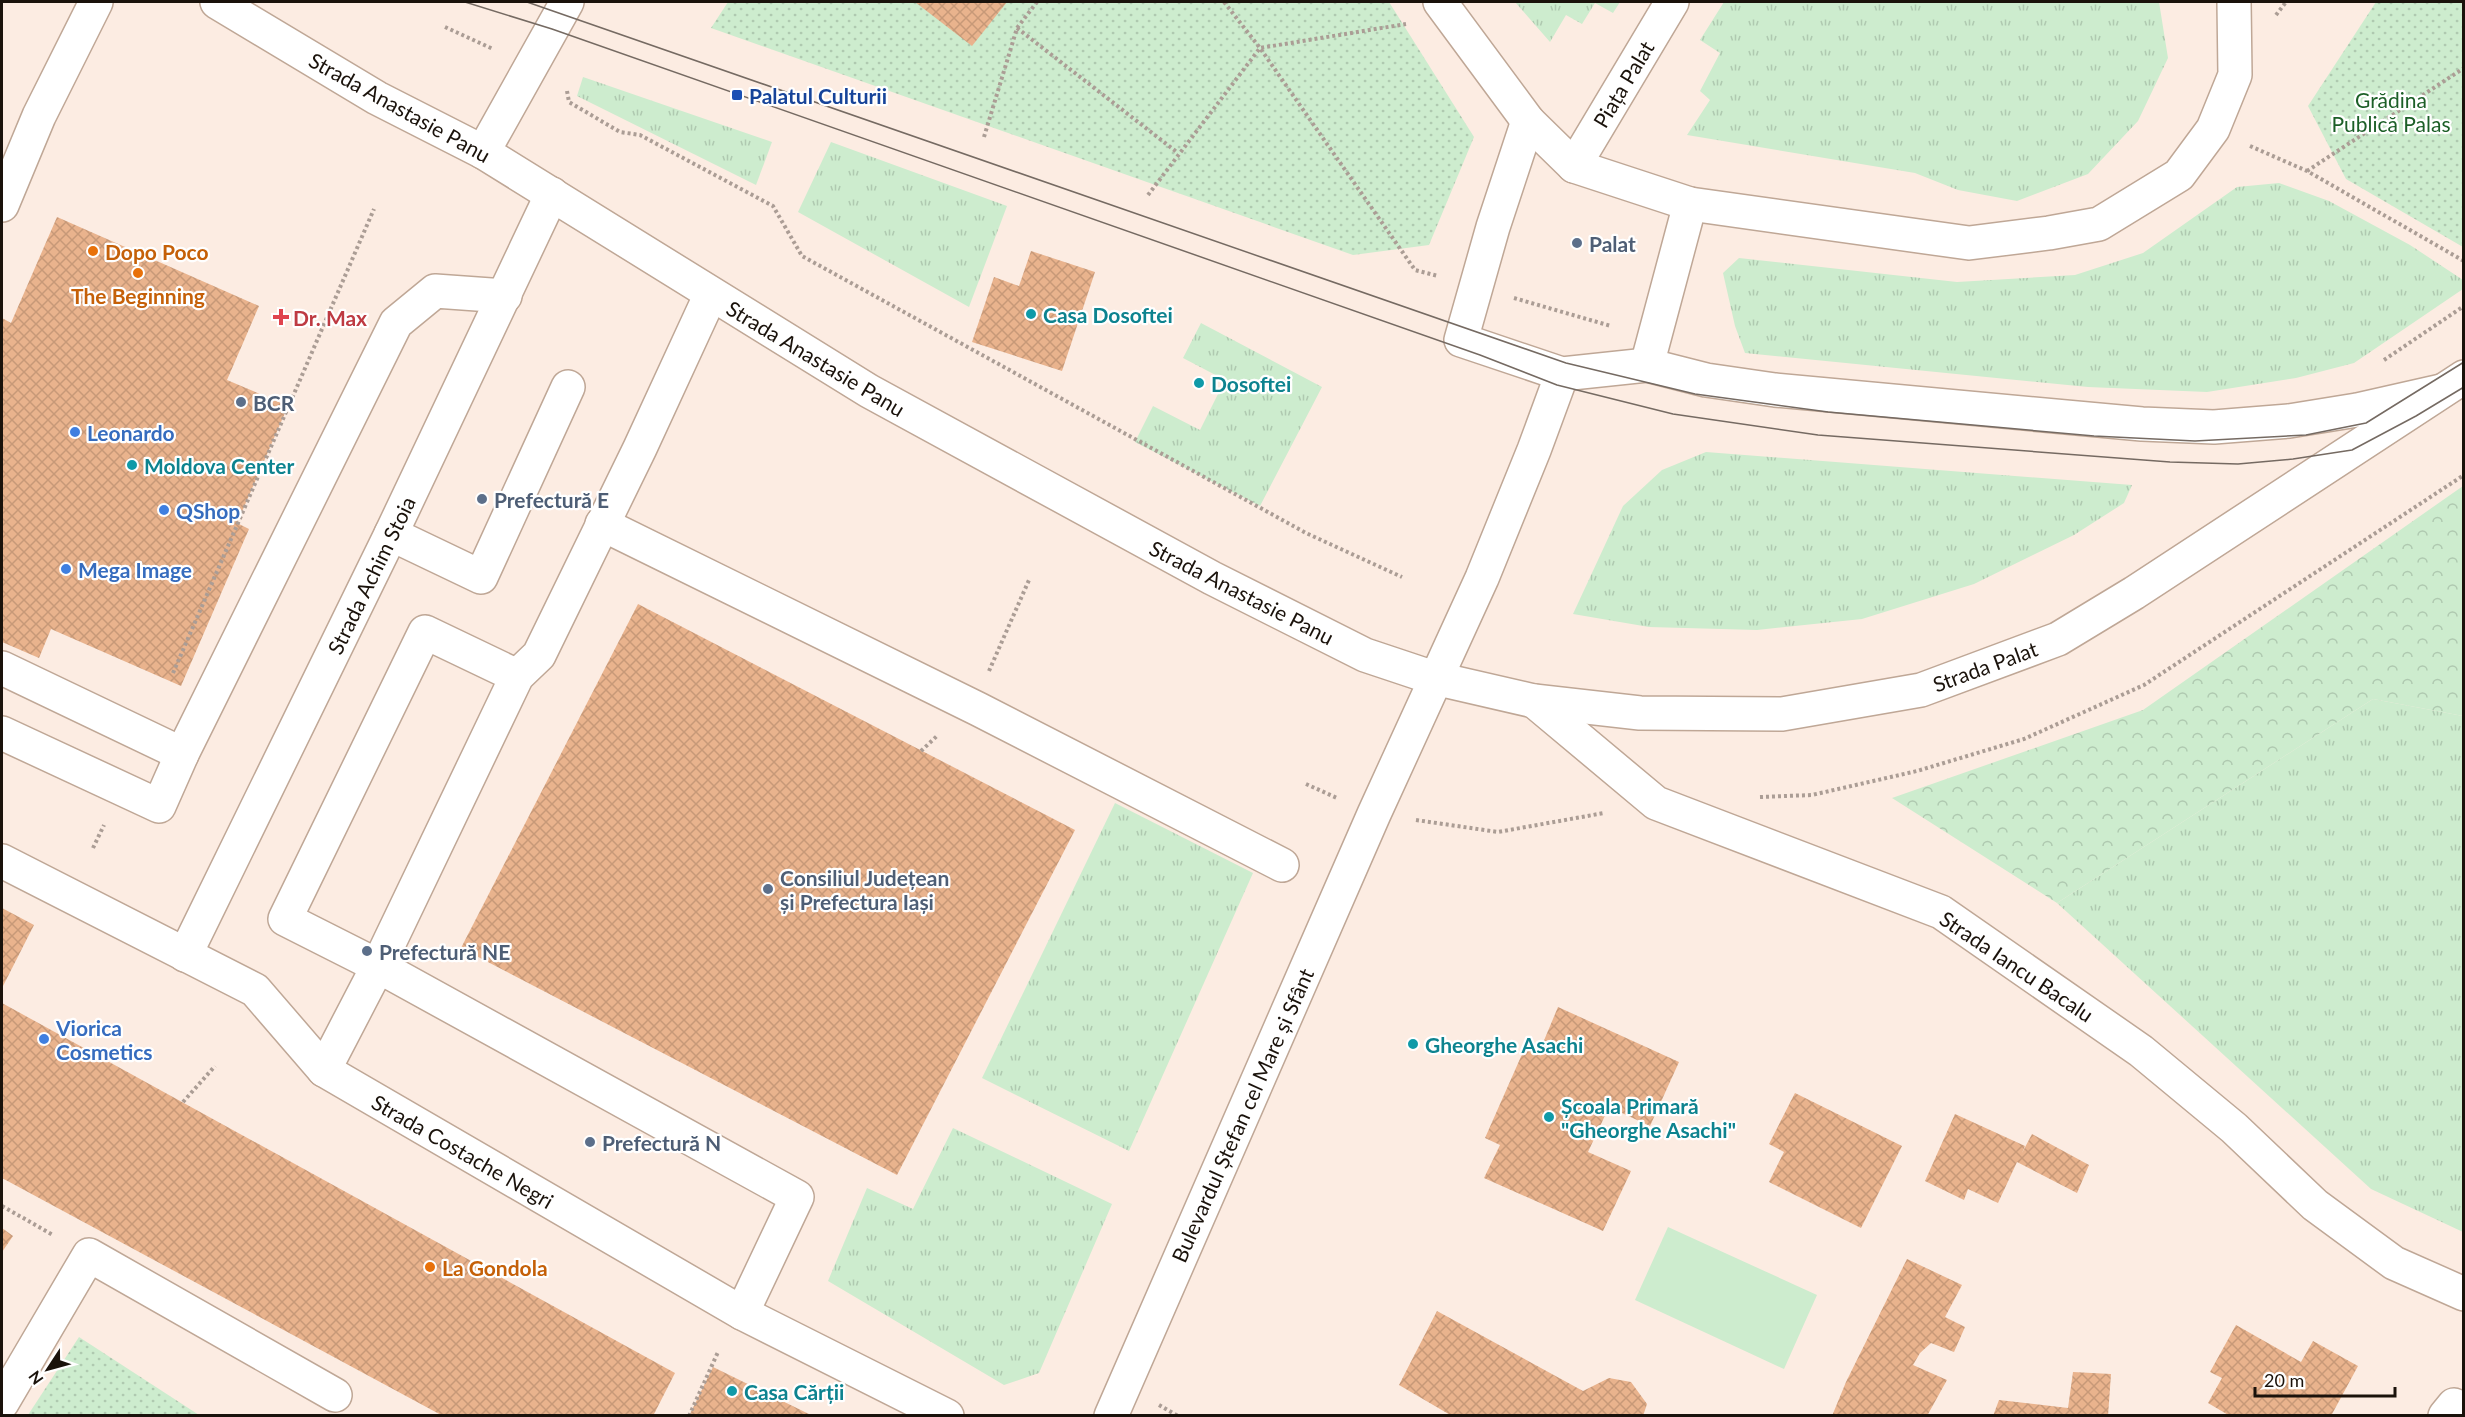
<svg xmlns="http://www.w3.org/2000/svg" width="2465" height="1417" font-family="Lato,sans-serif">
  <style>
    .grass { fill: url(#grass-tufts) }
    .forest { fill: url(#forest-crowns) }
    .park { fill: url(#park-dots) }
    .pitch { fill: #cdecce }
    .building { fill: url(#building-cross-hatch) }
    .lines { fill: none; stroke-linecap: round; stroke-linejoin: round }
    .minor-casing { stroke: #bfa796; stroke-width: 36 }
    .major-casing { stroke: #bfa796; stroke-width: 36 }
    .path { stroke: #ab9d95; stroke-width: 4; stroke-dasharray: 3 3; stroke-linecap: butt }
    .minor { stroke: #fff; stroke-width: 33 }
    .major { stroke: #fff; stroke-width: 33 }
    .tram { stroke: #756a62; stroke-width: 1.5 }
    .transit-dot { fill: #1a4fb4; stroke: #fff; stroke-width: 2 }
    .service-dot { fill: #5c6f8a; stroke: #fff; stroke-width: 2 }
    .food-dot { fill: #e8710a; stroke: #fff; stroke-width: 2 }
    .culture-dot { fill: #0f9aa8; stroke: #fff; stroke-width: 2 }
    .health-dot { fill: #e0444e; stroke: #fff; stroke-width: 2 }
    .shop-dot { fill: #3f7fe0; stroke: #fff; stroke-width: 2 }
    .labels { text-anchor: middle; dominant-baseline: central; stroke-width: 4.5; stroke-linejoin: round; paint-order: stroke }
    .street-label { font-size: 21px; fill: #1a120b; stroke: #fff }
    .transit-label { font-size: 21px; font-weight: bold; fill: #164399; stroke: #fff; text-anchor: start }
    .park-label { font-size: 21px; fill: #1c5f27; stroke: #fff }
    .service-label { font-size: 21px; font-weight: bold; fill: #4e5e75; stroke: #fff; text-anchor: start }
    .food-label { font-size: 21px; font-weight: bold; fill: #c56008; stroke: #fff; text-anchor: start }
    .culture-label { font-size: 21px; font-weight: bold; fill: #0d838f; stroke: #fff; text-anchor: start }
    .health-label { font-size: 21px; font-weight: bold; fill: #be3a42; stroke: #fff; text-anchor: start }
    .shop-label { font-size: 21px; font-weight: bold; fill: #366cbe; stroke: #fff; text-anchor: start }
  </style>
  <defs>
    <pattern id="grass-tufts" width="24" height="20" patternUnits="userSpaceOnUse" patternTransform="scale(1.5)"><rect width="24" height="20" fill="#cdecce"/><path d="M3 7l-1-3M5 7V3M7 7l1-3M15 17l-1-3M17 17v-4M19 17l1-3" fill="none" stroke="#afc9b0"/></pattern>
    <pattern id="forest-crowns" width="20" height="18" patternUnits="userSpaceOnUse" patternTransform="scale(1.5)"><rect width="20" height="18" fill="#cdecce"/><path d="M2 6a3 3 0 1 1 6 0M12 15a3 3 0 1 1 6 0" fill="none" stroke="#afc9b0"/></pattern>
    <pattern id="park-dots" width="8" height="8" patternUnits="userSpaceOnUse" patternTransform="scale(1.5)"><rect width="8" height="8" fill="#cdecce"/><path d="M2 2h.1M6 6h.1" fill="none" stroke="#afc9b0" stroke-width="1.8" stroke-linecap="round"/></pattern>
    <pattern id="building-cross-hatch" width="8" height="8" patternUnits="userSpaceOnUse" patternTransform="scale(1.5)"><rect width="8" height="8" fill="#e9b38d"/><path d="M0 0l8 8M0 8l8-8" fill="none" stroke="#c79978"/></pattern>
  </defs>
  <rect width="100%" height="100%" fill="#fcece2"/>
  <!-- grass -->
  <g class="grass">
    <path d="M 1515,2 L 1620,2 L 1613,13 L 1595,3 L 1582,24 L 1566,15 L 1550,42 Z"/>
    <path d="M 1724,2 L 2159,2 L 2168,58 L 2138,121 L 2088,174 L 2017,201 L 1958,190 L 1915,173 L 1687,135 L 1710,100 L 1700,91 L 1720,53 L 1700,40 Z"/>
    <path d="M 583,77 L 772,142 L 756,185 L 577,96 Z"/>
    <path d="M 831,142 L 1007,206 L 969,307 L 798,212 Z"/>
    <path d="M 2279,183 L 2329,201 L 2410,245 L 2463,280 L 2463,289 L 2354,363 L 2296,378 L 2207,392 L 2088,387 L 1745,353 L 1735,326 L 1723,273 L 1739,258 L 1957,282 L 2075,275 L 2143,253 L 2237,187 Z"/>
    <path d="M 1201,323 L 1322,387 L 1260,506 L 1135,442 L 1153,406 L 1200,430 L 1225,380 L 1183,358 Z"/>
    <path d="M 1706,452 L 2132,485 L 2124,503 L 2074,535 L 1974,584 L 1862,619 L 1757,630 L 1649,627 L 1573,614 L 1623,506 L 1662,470 Z"/>
    <path d="M 2373,699 L 2463,716 L 2463,1232 L 2371,1189 L 2057,903 Z"/>
    <path d="M 1115,803 L 1253,873 L 1129,1151 L 982,1078 Z"/>
    <path d="M 953,1128 L 1112,1204 L 1039,1373 L 1004,1385 L 828,1281 L 867,1188 L 913,1209 Z"/>
  </g>
  <!-- forest -->
  <path class="forest" d="M 2463,486 L 2463,716 L 2373,699 L 2057,903 L 1892,798 L 2143,710 Z"/>
  <!-- park -->
  <g class="park">
    <path d="M 728,2 L 1389,2 L 1474,137 L 1429,245 L 1353,255 L 711,28 Z"/>
    <path d="M 2376,2 L 2463,2 L 2463,247 L 2346,179 L 2308,106 Z"/>
    <path d="M 79,1337 L 199,1415 L 28,1415 Z"/>
  </g>
  <!-- pitch -->
  <path class="pitch" d="M 1668,1227 L 1817,1295 L 1784,1369 L 1635,1300 Z"/>
  <!-- building -->
  <g class="building">
    <path d="M 915,2 L 1007,2 L 972,46 Z"/>
    <path d="M 57,217 L 259,306 L 227,380 L 288,406 L 237,523 L 249,529 L 181,686 L 51,629 L 39,658 L 2,642 L 2,318 L 11,323 Z"/>
    <path d="M 1031,251 L 1095,272 L 1062,371 L 972,342 L 994,277 L 1019,286 Z"/>
    <path d="M 638,604 L 1075,830 L 897,1175 L 461,948 Z"/>
    <path d="M 2,908 L 34,925 L 2,988 Z"/>
    <path d="M 2,1003 L 675,1373 L 653,1416 L 443,1416 L 2,1178 Z"/>
    <path d="M 1558,1007 L 1679,1062 L 1650,1126 L 1609,1107 L 1588,1152 L 1631,1171 L 1603,1231 L 1484,1178 L 1500,1145 L 1485,1138 L 1527,1043 L 1540,1050 Z"/>
    <path d="M 1795,1093 L 1902,1146 L 1861,1228 L 1769,1182 L 1784,1152 L 1769,1144 Z"/>
    <path d="M 1955,1114 L 2025,1146 L 2022,1153 L 2032,1134 L 2089,1165 L 2077,1193 L 2017,1162 L 1998,1203 L 1968,1189 L 1964,1200 L 1925,1181 Z"/>
    <path d="M 2,1228 L 13,1236 L 2,1252 Z"/>
    <path d="M 1907,1259 L 1962,1285 L 1945,1317 L 1965,1327 L 1954,1352 L 1931,1343 L 1920,1353 L 1913,1365 L 1947,1380 L 1927,1416 L 1832,1416 L 1846,1382 Z"/>
    <path d="M 1437,1311 L 1583,1391 L 1609,1378 L 1631,1382 L 1647,1404 L 1643,1416 L 1452,1416 L 1399,1385 Z"/>
    <path d="M 2236,1325 L 2301,1362 L 2313,1341 L 2358,1366 L 2331,1416 L 2230,1416 L 2208,1403 L 2222,1378 L 2210,1372 Z"/>
    <path d="M 713,1367 L 813,1416 L 689,1416 Z"/>
    <path d="M 2073,1372 L 2111,1374 L 2108,1416 L 1993,1416 L 1999,1400 L 2068,1408 Z"/>
  </g>
  <g class="lines">
    <defs>
      <g id="minor">
        <path d="M 1440,2 L 1528,121 L 1574,166 L 1690,204 L 1969,243 L 2049,233 L 2099,224 L 2179,175 L 2213,129 L 2235,75 L 2234,2"/>
        <path d="M 1528,121 L 1493,227 L 1461,340 L 1562,374 L 1647,365 L 1706,380 L 1775,390 L 2142,424 L 2214,427 L 2289,421 L 2357,410 L 2441,391"/>
        <path d="M 483,152 L 567,2"/>
        <path d="M 1574,166 L 1672,2"/>
        <path d="M 2,205 L 39,116 L 96,2"/>
        <path d="M 1647,365 L 1690,204"/>
        <path d="M 602,524 L 978,709 L 1282,865"/>
        <path d="M 391,534 L 481,577 L 568,387"/>
        <path d="M 2,668 L 182,754"/>
        <path d="M 517,676 L 425,632 L 285,919 L 378,966 L 797,1197 L 742,1313"/>
        <path d="M 1534,701 L 1656,803 L 1941,912 L 2141,1051 L 2234,1128 L 2315,1205 L 2394,1263 L 2464,1294"/>
        <path d="M 2,733 L 159,806 L 182,754 L 396,323 L 435,291 L 505,296"/>
        <path d="M 2,861 L 255,990 L 324,1070 L 742,1313 L 947,1416"/>
        <path d="M 185,955 L 391,534 L 552,194"/>
        <path d="M 324,1070 L 378,966 L 517,676 L 539,655 L 640,448 L 711,294"/>
        <path d="M 2,1403 L 89,1255 L 335,1395"/>
        <path d="M 1111,1416 L 1374,814 L 1482,578 L 1534,450 L 1562,374"/>
        <path d="M 2445,1416 L 2454,1405 L 2464,1410"/>
      </g>
      <path id="major" d="M 217,2 L 377,98 L 483,152 L 869,391 L 1212,578 L 1365,655 L 1434,678 L 1534,701 L 1640,713 L 1782,714 L 1921,690 L 2058,639 L 2134,593 L 2464,377"/>
    </defs>
    <!-- minor casing -->
    <use href="#minor" class="minor-casing"/>
    <!-- major casing -->
    <use href="#major" class="major-casing"/>
    <!-- path -->
    <g class="path">
      <path d="M 1224,2 L 1260,48 L 1415,270 L 1438,276"/>
      <path d="M 2276,15 L 2286,2"/>
      <path d="M 445,27 L 493,49"/>
      <path d="M 1017,28 L 1178,153"/>
      <path d="M 567,91 L 569,102 L 620,132 L 640,135 L 773,206 L 802,256 L 1306,533 L 1402,577"/>
      <path d="M 984,137 L 1017,28 L 1037,2"/>
      <path d="M 2250,146 L 2307,171 L 2464,261"/>
      <path d="M 2307,171 L 2464,68"/>
      <path d="M 1148,195 L 1260,48 L 1406,24"/>
      <path d="M 1514,298 L 1611,326"/>
      <path d="M 2384,360 L 2464,306"/>
      <path d="M 989,671 L 1029,580"/>
      <path d="M 173,673 L 374,209"/>
      <path d="M 921,751 L 938,735"/>
      <path d="M 1306,784 L 1337,798"/>
      <path d="M 1760,797 L 1812,795 L 1917,771 L 2024,739 L 2144,685 L 2464,475"/>
      <path d="M 1416,820 L 1498,832 L 1604,813"/>
      <path d="M 93,848 L 104,825"/>
      <path d="M 183,1102 L 215,1066"/>
      <path d="M 2,1206 L 53,1235"/>
      <path d="M 1159,1405 L 1178,1416"/>
      <path d="M 689,1416 L 718,1352"/>
    </g>
    <!-- minor -->
    <use href="#minor" class="minor"/>
    <!-- major -->
    <use href="#major" class="major"/>
    <!-- tram -->
    <g class="tram">
      <path d="M 465,2 L 552,29 L 1480,355 L 1557,385 L 1673,414 L 1818,435 L 2170,462 L 2238,464 L 2293,459 L 2352,450 L 2416,416 L 2464,387"/>
      <path d="M 527,2 L 1566,363 L 1695,394 L 1828,412 L 2094,436 L 2195,441 L 2306,435 L 2366,423 L 2464,362"/>
    </g>
  </g>
  <!-- markers -->
  <rect class="transit-dot" x="731" y="89" width="12" height="12" rx="3"/>
  <g class="service-dot">
    <circle cx="1577" cy="243" r="6"/>
    <circle cx="241" cy="402" r="6"/>
    <circle cx="482" cy="499" r="6"/>
    <circle cx="768" cy="889" r="6"/>
    <circle cx="367" cy="951" r="6"/>
    <circle cx="590" cy="1142" r="6"/>
  </g>
  <g class="food-dot">
    <circle cx="93" cy="251" r="6"/>
    <circle cx="138" cy="273" r="6"/>
    <circle cx="430" cy="1267" r="6"/>
  </g>
  <g class="culture-dot">
    <circle cx="1031" cy="314" r="6"/>
    <circle cx="1199" cy="383" r="6"/>
    <circle cx="132" cy="465" r="6"/>
    <circle cx="1413" cy="1044" r="6"/>
    <circle cx="1549" cy="1117" r="6"/>
    <circle cx="732" cy="1391" r="6"/>
  </g>
  <path class="health-dot" d="M278 308h6v6h6v6h-6v6h-6v-6h-6v-6h6z"/>
  <g class="shop-dot">
    <circle cx="75" cy="432" r="6"/>
    <circle cx="164" cy="510" r="6"/>
    <circle cx="66" cy="569" r="6"/>
    <circle cx="44" cy="1039" r="6"/>
  </g>
  <g class="labels">
    <!-- street labels -->
    <g class="street-label">
      <text transform="translate(1623 84) rotate(-59)">Piața Palat</text>
      <text transform="translate(400 107) rotate(29)">Strada Anastasie Panu</text>
      <text transform="translate(816 358) rotate(31)">Strada Anastasie Panu</text>
      <text transform="translate(371 575) rotate(-64)">Strada Achim Stoia</text>
      <text transform="translate(1242 592) rotate(27)">Strada Anastasie Panu</text>
      <text transform="translate(1985 666) rotate(-20)">Strada Palat</text>
      <text transform="translate(2017 966) rotate(34)">Strada Iancu Bacalu</text>
      <text transform="translate(1242 1115) rotate(-66)">Bulevardul Ștefan cel Mare și Sfânt</text>
      <text transform="translate(463 1151) rotate(30)">Strada Costache Negri</text>
    </g>
    <!-- transit labels -->
    <g class="transit-label">
      <text x="749" y="95">Palatul Culturii</text>
    </g>
    <!-- park labels -->
    <g class="park-label">
      <text x="2391" y="99">Grădina<tspan x="2391" dy="24">Publică Palas</tspan></text>
    </g>
    <!-- service labels -->
    <g class="service-label">
      <text x="1589" y="243">Palat</text>
      <text x="253" y="402">BCR</text>
      <text x="494" y="499">Prefectură E</text>
      <text x="780" y="877">Consiliul Județean<tspan x="780" dy="24">și Prefectura Iași</tspan></text>
      <text x="379" y="951">Prefectură NE</text>
      <text x="602" y="1142">Prefectură N</text>
    </g>
    <!-- food labels -->
    <g class="food-label">
      <text x="105" y="251">Dopo Poco</text>
      <text x="138" y="295" text-anchor="middle">The Beginning</text>
      <text x="442" y="1267">La Gondola</text>
    </g>
    <!-- culture labels -->
    <g class="culture-label">
      <text x="1043" y="314">Casa Dosoftei</text>
      <text x="1211" y="383">Dosoftei</text>
      <text x="144" y="465">Moldova Center</text>
      <text x="1425" y="1044">Gheorghe Asachi</text>
      <text x="1561" y="1105">Școala Primară<tspan x="1561" dy="24">"Gheorghe Asachi"</tspan></text>
      <text x="744" y="1391">Casa Cărții</text>
    </g>
    <!-- health labels -->
    <g class="health-label">
      <text x="293" y="317">Dr. Max</text>
    </g>
    <!-- shop labels -->
    <g class="shop-label">
      <text x="87" y="432">Leonardo</text>
      <text x="176" y="510">QShop</text>
      <text x="78" y="569">Mega Image</text>
      <text x="56" y="1027">Viorica<tspan x="56" dy="24">Cosmetics</tspan></text>
    </g>
  </g>
  <!-- border -->
  <rect width="2465" height="1417" fill="none" stroke="#1a120b" stroke-width="6"/>
  <!-- north arrow -->
  <g transform="translate(48 1369) rotate(234)" stroke="#ffffff" stroke-width="4.5" paint-order="stroke">
  <path d="M0-4.5L10 22L0 15L-10 22Z" fill="#1a120b"/>
  <text y="-9" font-size="16" font-weight="bold" text-anchor="middle" fill="#1a120b">N</text>
  </g>
  <!-- scale -->
  <path d="M2255 1387v9h140v-9" fill="none" stroke="#1a120b" stroke-width="3"/>
  <text x="2264" y="1387" font-size="18" fill="#1a120b" stroke="#ffffff" stroke-width="4.5" paint-order="stroke">20 m</text>
</svg>
